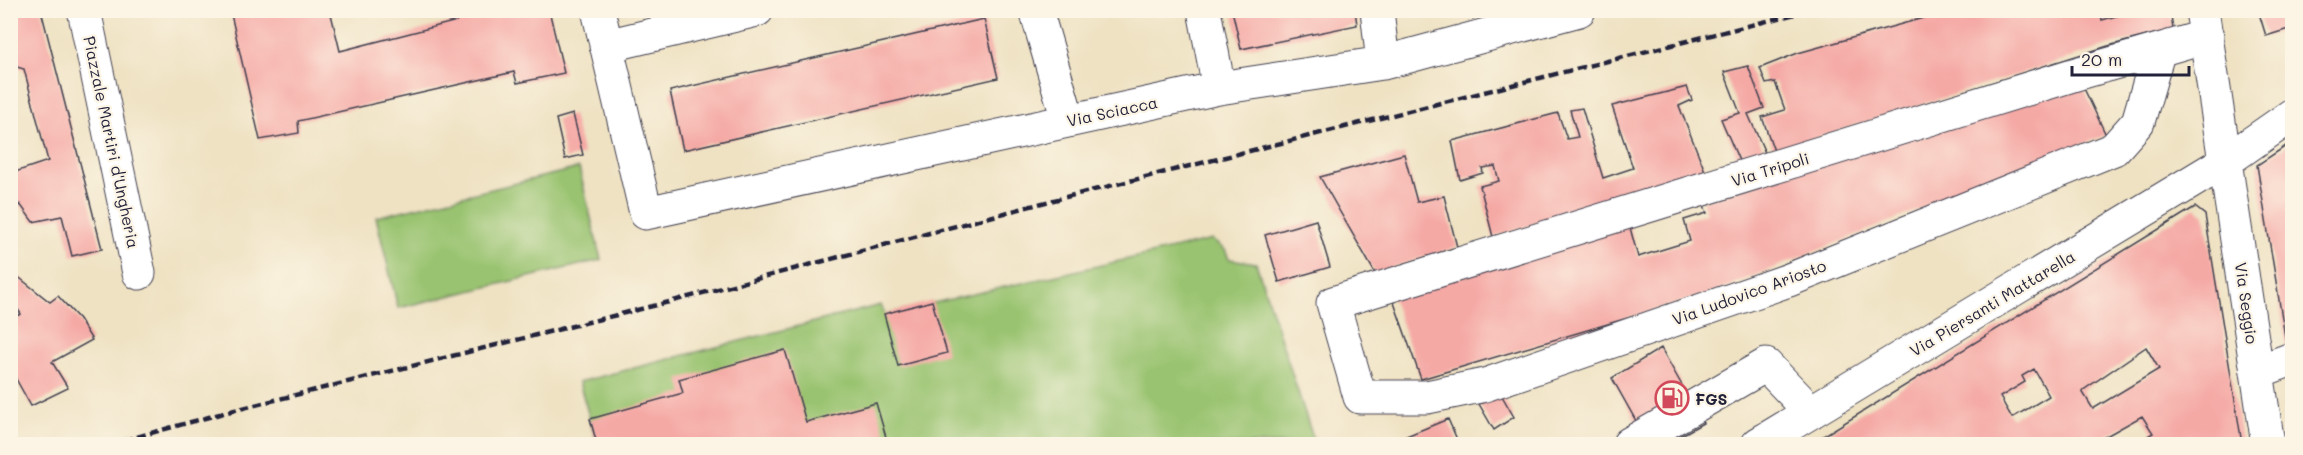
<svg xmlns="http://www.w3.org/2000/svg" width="2303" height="455" font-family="Mali,sans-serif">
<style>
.green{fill:#99c36f;stroke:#5e7255;stroke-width:1.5}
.building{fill:#f5a9a5;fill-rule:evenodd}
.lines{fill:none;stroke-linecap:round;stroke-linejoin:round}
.minor-casing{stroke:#413f4f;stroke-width:35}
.minor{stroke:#fff;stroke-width:33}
.rail{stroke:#22223b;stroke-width:4.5;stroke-dasharray:9 4.5;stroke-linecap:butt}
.labels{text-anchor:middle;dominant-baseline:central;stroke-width:4.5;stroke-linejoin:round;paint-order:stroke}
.street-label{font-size:16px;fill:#22223b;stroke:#fcf5e5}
.poi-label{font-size:16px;font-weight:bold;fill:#22223b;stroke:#fcf5e5;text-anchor:start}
</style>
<rect width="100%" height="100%" fill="#fcf5e5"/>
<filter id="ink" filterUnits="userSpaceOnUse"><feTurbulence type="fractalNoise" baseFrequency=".0167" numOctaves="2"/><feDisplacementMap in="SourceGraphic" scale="12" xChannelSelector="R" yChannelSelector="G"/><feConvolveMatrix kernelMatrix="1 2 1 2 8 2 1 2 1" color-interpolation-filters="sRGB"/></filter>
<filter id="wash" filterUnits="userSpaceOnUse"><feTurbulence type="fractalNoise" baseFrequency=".008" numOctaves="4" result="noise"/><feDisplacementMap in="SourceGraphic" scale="24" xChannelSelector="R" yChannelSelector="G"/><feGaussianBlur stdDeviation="1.35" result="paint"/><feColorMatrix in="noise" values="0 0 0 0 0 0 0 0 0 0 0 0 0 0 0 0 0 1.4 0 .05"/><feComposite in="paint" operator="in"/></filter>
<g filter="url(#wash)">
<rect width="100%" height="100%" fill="#efe2c3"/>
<!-- green -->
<path class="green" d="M579 168 601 260 398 308 376 217Z
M1212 240 1225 250 1229 259 1256 263 1315 444H597L579 382 881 305 885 314Z"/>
<g id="blocks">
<!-- building -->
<path class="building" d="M10 10H41L102 249 72 256 62 216 33 222 20 204 10 213 12 173 48 161 24 69 10 65Z
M230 10H330L340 51 457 21 454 10H549L564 73 517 83 514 72 298 121 299 133 260 140Z
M1232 10H1355L1357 25 1241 49Z
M1952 10H2055L2059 13 2100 10 2102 20 2137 10H2170L2173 29 2108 46 1774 151 1762 117 1785 110 1775 82 1766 84 1760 68 1798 53Z
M2258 10H2292V28L2266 36Z
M984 19 998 78 683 150 670 91Z
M1748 66 1764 108 1748 114 1766 155 1740 163 1721 119 1740 113 1724 72Z
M2080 80 2106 135 1709 294 1421 379 1392 297 1629 224 1638 257 1690 241 1684 220 1707 213 1702 201Z
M1687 87 1692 100 1679 106 1705 171 1493 237 1480 186 1499 181 1495 166 1482 168 1483 173 1460 180 1452 141 1558 113 1567 139 1578 137 1570 110 1582 108 1603 178 1633 168 1612 106Z
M573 114 583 155 565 159 556 119Z
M2292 142V347L2287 349 2257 165Z
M1404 154 1417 202 1444 196 1457 247 1375 273 1320 177Z
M2195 207 2205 215 2242 444H2134L2153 433 2142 416 2092 444H1810ZM2146 347 2159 369 2093 409 2082 391ZM2034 369 2049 396 2012 418 2000 397 2025 382 2022 376Z
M1316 220 1330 267 1279 282 1265 235Z
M16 275 50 302 58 296 79 319 92 340 52 362 68 388 31 406 16 379 10 383V319L21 314 10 298V282Z
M932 301 947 353 898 366 884 314Z
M1661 348 1703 423 1666 444H1649L1612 378Z
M785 350 806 422 876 403 888 444H597L590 419 683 393 679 379Z
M1502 396 1514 417 1494 430 1479 404Z
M1448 419 1459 444H1387Z"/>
</g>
</g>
<g filter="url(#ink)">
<use href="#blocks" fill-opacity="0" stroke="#413f4f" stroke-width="1.5"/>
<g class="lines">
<!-- minor casing -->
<g class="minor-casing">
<path id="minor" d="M84 10 139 273
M598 10 646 213 1219 88 1383 63 1579 10
M1036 10 1068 120
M1204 10 1219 88
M1377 10 1383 63
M2202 10 2268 444
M606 46 757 10
M2159 50 2138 122 2114 149 1789 280 1485 385 1427 397H1360L1333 303 2076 74 2207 36
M2257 372 2292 359
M1629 444 1766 365 1811 412
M1758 444 2226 161 2292 115"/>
</g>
<!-- minor -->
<use href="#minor" class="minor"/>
<!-- rail -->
<path class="rail" d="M111 444 227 412 673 301 1050 201 1811 10"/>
</g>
</g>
<!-- icons -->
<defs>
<g id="fuel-ring" transform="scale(1.725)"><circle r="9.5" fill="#fcf5e5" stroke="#d1495b" stroke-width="1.5"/><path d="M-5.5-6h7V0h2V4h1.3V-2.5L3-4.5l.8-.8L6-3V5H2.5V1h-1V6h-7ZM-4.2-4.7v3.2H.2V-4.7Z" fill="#d1495b"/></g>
</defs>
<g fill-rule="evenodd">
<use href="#fuel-ring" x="1672" y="398"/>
</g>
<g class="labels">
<!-- street labels -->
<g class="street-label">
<text transform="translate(1112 111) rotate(-12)">Via Sciacca</text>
<text transform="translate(112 142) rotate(78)">Piazzale Martiri d'Ungheria</text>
<text transform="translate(1770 169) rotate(-17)">Via Tripoli</text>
<text transform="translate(1749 292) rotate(-20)">Via Ludovico Ariosto</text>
<text transform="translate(1992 303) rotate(-31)">Via Piersanti Mattarella</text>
<text transform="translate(2247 303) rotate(82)">Via Seggio</text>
</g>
<!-- poi labels -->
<g class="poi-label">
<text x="1695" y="398">FGS</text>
</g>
</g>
<!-- margin -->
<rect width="2303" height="455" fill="none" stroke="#fcf5e5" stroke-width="36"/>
<!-- scale -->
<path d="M2072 66v9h117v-9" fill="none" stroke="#22223b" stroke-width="3"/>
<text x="2081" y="66" font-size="18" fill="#22223b" stroke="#fcf5e5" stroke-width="4.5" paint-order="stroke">20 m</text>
</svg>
